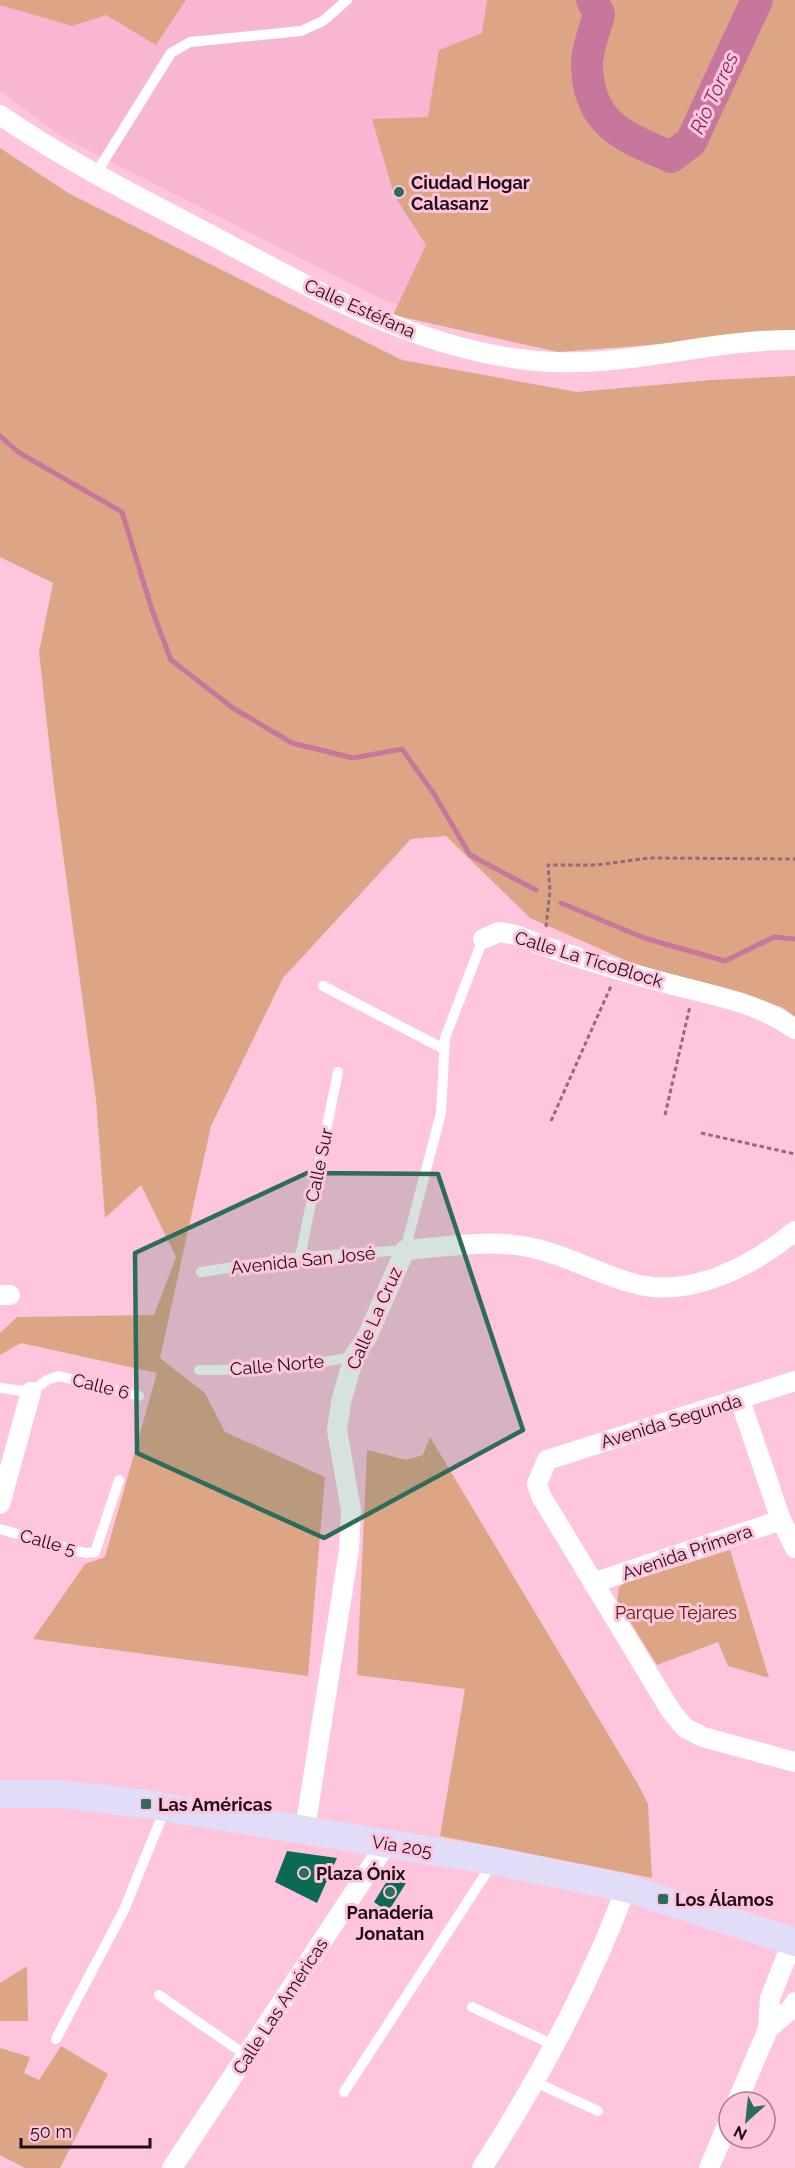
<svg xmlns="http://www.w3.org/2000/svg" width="795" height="2168" font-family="Raleway,sans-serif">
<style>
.built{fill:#f7b6d2}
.green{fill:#dca686}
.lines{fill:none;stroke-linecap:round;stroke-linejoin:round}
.stream{stroke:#c8779c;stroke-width:5}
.river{stroke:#c8779c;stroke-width:32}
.building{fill:#0b6a54}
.path{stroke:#926a7b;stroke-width:3;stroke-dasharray:4.5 3;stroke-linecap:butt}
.lane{stroke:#fff;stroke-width:10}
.street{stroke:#fff;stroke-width:20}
.secondary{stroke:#e1dcf7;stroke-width:28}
.marked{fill:#2c6c5a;fill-opacity:0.2;stroke:#2c6c5a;stroke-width:4.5;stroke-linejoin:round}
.poi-dot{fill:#2c6c5a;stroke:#ffc5dd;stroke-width:2}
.labels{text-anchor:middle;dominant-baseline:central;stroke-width:6;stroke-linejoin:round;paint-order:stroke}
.poi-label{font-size:18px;font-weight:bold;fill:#210d17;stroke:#ffc5dd;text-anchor:start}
.street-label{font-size:18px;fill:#210d17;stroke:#ffc5dd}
.park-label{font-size:18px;fill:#522300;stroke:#ffc5dd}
.water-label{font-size:20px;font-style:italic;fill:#88285b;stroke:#ffc5dd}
</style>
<rect width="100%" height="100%" fill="#ffc5dd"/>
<!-- built -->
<path class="built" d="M0 0H719L495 329 387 302 62 137 0 91Z"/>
<!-- green -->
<path class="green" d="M0 0H186L156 45 106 15 72 26 0 5Z
M487 0H795V334L558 352 393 315 426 245 394 195 372 119 428 117 439 50 482 33Z
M0 148 70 194 402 360 577 392 711 380 795 376V1017L782 1007 632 963 530 918 446 836 411 839 283 978 211 1126 160 1358 205 1393 225 1432 325 1477 308 1676 33 1639 85 1564 105 1557 157 1373 21 1343 0 1355V1333L17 1317 154 1315 176 1257 141 1185 105 1218 96 1100 53 779 39 652 53 583 0 557Z
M430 1437 639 1786 648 1804 652 1878 440 1836 465 1689 357 1675 367 1450 406 1460 423 1455Z
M730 1550 769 1678 728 1666 718 1642 657 1665 617 1600 619 1587 625 1583Z
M27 1966 28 2021H0V1983Z
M61 2046 108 2074 60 2168H25L0 2155V2048L30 2057 24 2073 39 2080Z"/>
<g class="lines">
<!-- stream -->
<path class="stream" d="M0 436 18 452 122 512 152 610 171 660 233 708 292 743 353 758 402 749 434 794 470 855 536 890
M561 903 644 938 725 961 774 937 795 939"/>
<!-- river -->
<path class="river" d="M592 0 599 14C595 30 586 51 587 67 589 125 625 137 671 157L691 142 757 0"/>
</g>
<!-- building -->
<path class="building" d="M287 1851 337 1858 317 1903 275 1882Z
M392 1873 406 1883 388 1912 374 1902Z"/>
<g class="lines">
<!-- path -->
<path class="path" d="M546 927 550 891 548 865H596L649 858 795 859
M665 1115 690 1006
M551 1121 611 986
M701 1133 795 1154"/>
<!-- lane -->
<path class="lane" d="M95 175 171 53 190 42 301 31 323 21 347 0
M323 986 444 1049
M300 1257 338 1072
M201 1272 300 1257 405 1250 441 1113 445 1038 483 939
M199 1370C252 1370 302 1368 354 1356
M0 1388 31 1392 47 1380 59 1376 139 1396
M0 1529 85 1553 95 1552 119 1480
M159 1995 247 2056
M472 2007 556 2046
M56 2039 124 1910 165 1809
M535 2082 598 2111
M344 2092 492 1864"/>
<!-- street -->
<path class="street" d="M0 115C68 162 140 198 213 236 315 290 420 351 537 361 624 369 709 339 795 340
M483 939 499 932 516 935C565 955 620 971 670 984 714 996 757 1002 795 1029
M0 1295H10
M795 1381 547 1460 537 1484 541 1496 671 1711 685 1728 703 1737 795 1762
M740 1400 781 1520 795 1548
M0 1504 31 1392
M593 1583 781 1520
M305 1829 349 1550 351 1510 337 1430 341 1402 354 1356 367 1337 405 1250C445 1247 488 1239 528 1247 564 1254 597 1273 632 1283 689 1300 752 1266 795 1231
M768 2029 792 2008 795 2002
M737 2102 768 2029 770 1998 793 1941
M172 2168 387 1843
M482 2168C539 2079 589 1987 626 1888
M709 2168 729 2121"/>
<!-- secondary -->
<path class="secondary" d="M0 1794H60L146 1804 494 1861 626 1888 795 1942"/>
</g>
<!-- marked area -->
<path class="marked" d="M307 1173 438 1174 523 1430 324 1538 137 1453 135 1253Z"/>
<!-- markers -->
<g class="poi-dot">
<circle cx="399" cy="192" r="6"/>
<rect x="140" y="1798" width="12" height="12" rx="3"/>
<circle cx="304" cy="1873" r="6"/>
<circle cx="390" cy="1892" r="6"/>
<rect x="657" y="1893" width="12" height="12" rx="3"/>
</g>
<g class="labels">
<!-- poi labels -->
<g class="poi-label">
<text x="411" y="182">Ciudad Hogar<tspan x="411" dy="21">Calasanz</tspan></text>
<text x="158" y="1804">Las Américas</text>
<text x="316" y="1873">Plaza Ónix</text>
<text x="675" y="1899">Los Álamos</text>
<text x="390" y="1912" text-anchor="middle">Panadería<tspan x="390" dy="21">Jonatan</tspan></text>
</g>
<!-- street labels -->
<g class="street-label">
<text transform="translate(360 308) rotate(24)">Calle Estéfana</text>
<text transform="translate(589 959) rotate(17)">Calle La TicoBlock</text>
<text transform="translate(319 1165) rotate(-78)">Calle Sur</text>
<text transform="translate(303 1260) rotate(-6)">Avenida San José</text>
<text transform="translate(374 1318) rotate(-66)">Calle La Cruz</text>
<text transform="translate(277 1365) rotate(-5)">Calle Norte</text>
<text transform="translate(101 1386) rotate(14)">Calle 6</text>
<text transform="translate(671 1421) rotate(-17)">Avenida Segunda</text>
<text transform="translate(48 1542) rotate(15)">Calle 5</text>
<text transform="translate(687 1552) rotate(-19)">Avenida Primera</text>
<text transform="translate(402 1846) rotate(9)">Vía 205</text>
<text transform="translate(280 2006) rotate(-57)">Calle Las Américas</text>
</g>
<!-- park labels -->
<g class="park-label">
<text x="676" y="1612">Parque Tejares</text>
</g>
<!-- water labels -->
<g class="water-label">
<text transform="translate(714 93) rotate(-65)">Río Torres</text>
</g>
</g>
<!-- north arrow -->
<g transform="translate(747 2120) rotate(207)"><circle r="28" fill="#ffc5dd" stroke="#a67b8e" stroke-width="1.5"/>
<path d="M0-4.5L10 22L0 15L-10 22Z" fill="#2c6c5a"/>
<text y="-9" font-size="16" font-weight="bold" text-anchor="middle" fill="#210d17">N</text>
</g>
<!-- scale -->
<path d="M21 2138v9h129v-9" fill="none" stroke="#210d17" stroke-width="3"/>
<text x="30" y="2138" font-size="18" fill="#210d17" stroke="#ffc5dd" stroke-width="4.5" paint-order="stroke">50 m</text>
</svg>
